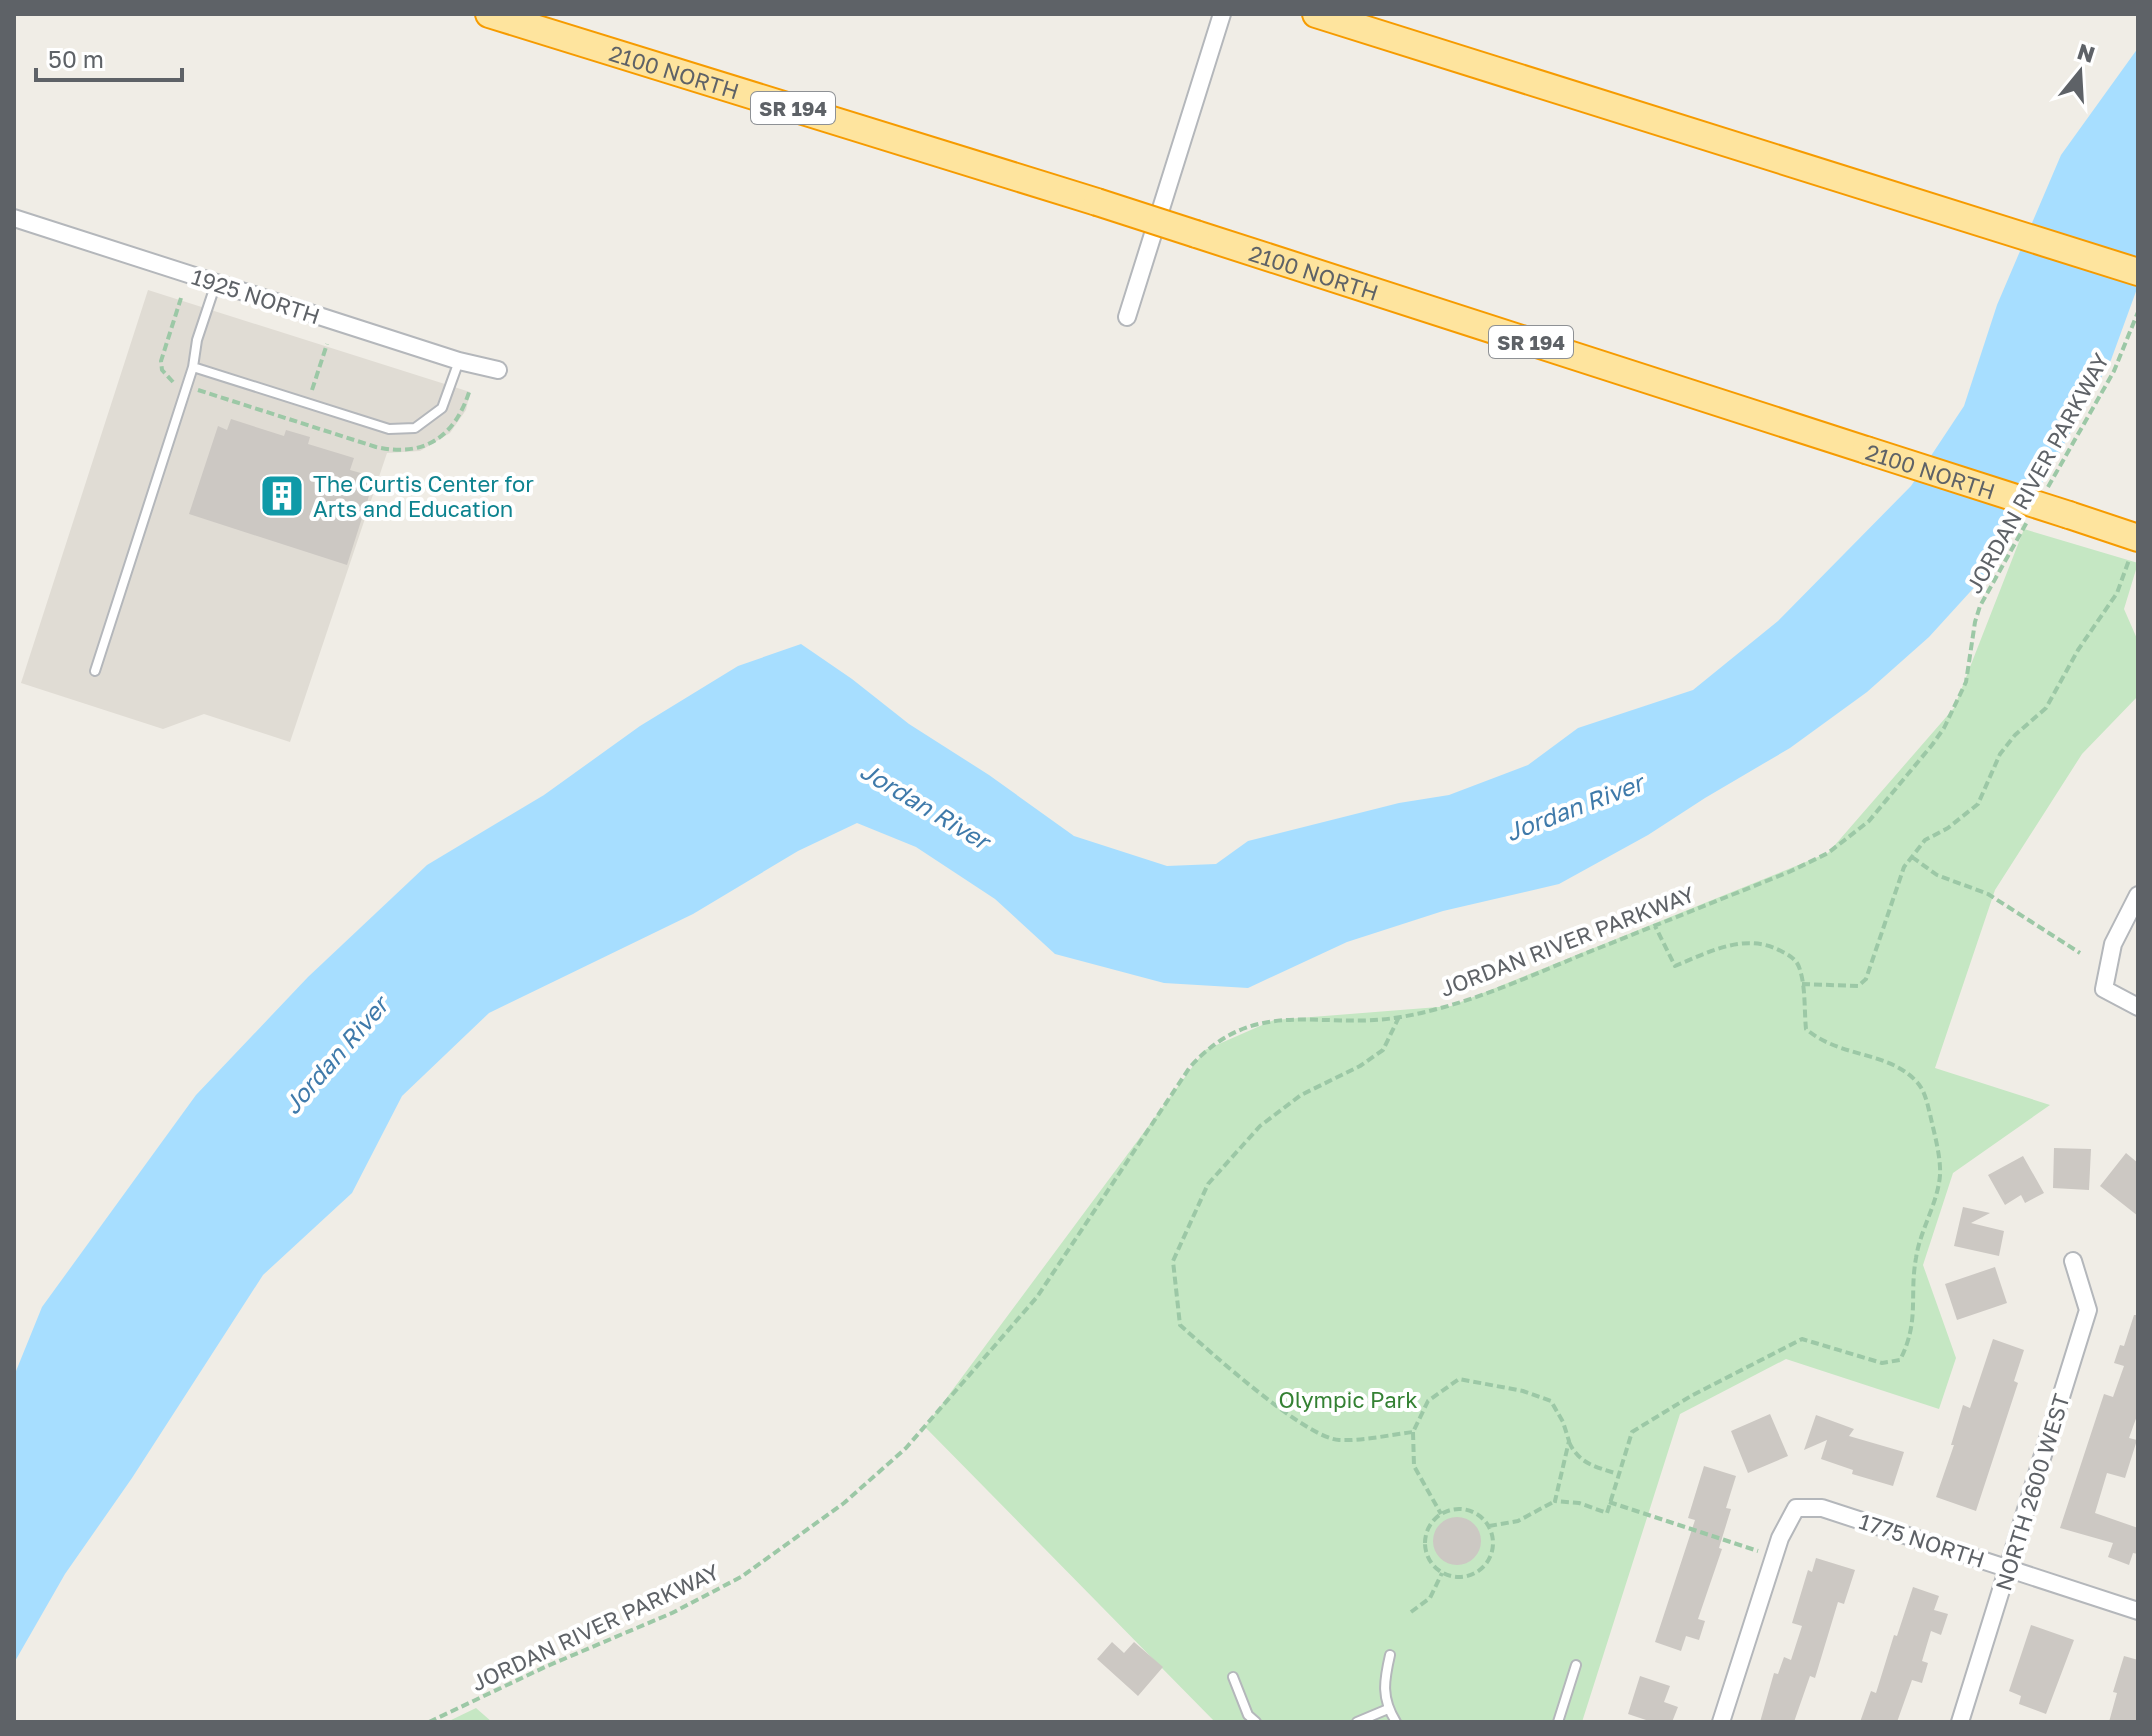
<svg xmlns="http://www.w3.org/2000/svg" width="2152" height="1736" font-family="'Golos Text',sans-serif">
<style>
.education{fill:#e0dcd4}
.green{fill:#c5e7c3}
.water{fill:#a7deff}
.building{fill:#ccc8c3}
.lines{fill:none;stroke-linecap:round;stroke-linejoin:round}
.service-casing{stroke:#b4b7bb;stroke-width:12}
.minor-casing{stroke:#b4b7bb;stroke-width:20}
.trunk-casing{stroke:#f69b00;stroke-width:30}
.path{stroke:#9cc8a6;stroke-width:4;stroke-dasharray:8 4;stroke-linecap:butt}
.service{stroke:#fff;stroke-width:8}
.minor{stroke:#fff;stroke-width:16}
.trunk{stroke:#fee49e;stroke-width:26}
.trunk-bridge-casing{stroke:#f69b00;stroke-width:30;stroke-linecap:butt}
.trunk-bridge{stroke:#fee49e;stroke-width:26}
.labels{text-anchor:middle;dominant-baseline:central;stroke-width:8;stroke-linejoin:round;paint-order:stroke}
.shield{fill:#fff;stroke:#8e9195;stroke-width:2}
.shield-label{font-size:20px;font-weight:bold;fill:#5e6267}
.street-label{font-size:22px;fill:#5e6267;stroke:#fff}
.culture-label{font-size:22px;fill:#0d838f;stroke:#fff;text-anchor:start}
.park-label{font-size:22px;fill:#348133;stroke:#fff}
.water-label{font-size:24px;font-style:italic;fill:#3f7aaa;stroke:#fff}
</style>
<rect width="100%" height="100%" fill="#f0ede6"/>
<!-- education -->
<path class="education" d="M148 290 470 392 466 410 450 433 420 451 387 453 290 742 204 714 163 729 21 683Z"/>
<!-- green -->
<path class="green" d="M2024 529 2138 563 2124 609 2138 641V696L2082 754 1995 890 1935 1068 2050 1105 1953 1173 1923 1265 1956 1358 1939 1409 1786 1359 1680 1414 1582 1722H1215L925 1427 1205 1050 1274 1020 1451 1006 1828 853 1954 708Z
M476 1708 492 1722H447Z"/>
<!-- water -->
<path class="water" d="M2138 48V286L2111 360 2023 518 1980 581 1929 637 1867 692 1790 748 1705 798 1648 835 1559 884 1443 911 1347 942 1248 988 1164 983 1055 954 995 899 916 847 857 823 798 851 693 914 489 1013 402 1096 352 1193 263 1275 132 1478 65 1574 14 1663V1376L42 1307 196 1095 308 977 427 865 544 795 640 726 738 666 801 644 852 679 909 724 989 775 1074 836 1167 866 1216 864 1248 841 1399 803 1449 795 1528 765 1578 728 1693 690 1778 621 1911 486 1964 406 1997 305 2061 155Z"/>
<!-- building -->
<path class="building" d="M231 419 284 436 286 430 310 437 308 444 354 458 350 470 375 477 347 565 189 514 218 426 227 430Z
M2054 1148 2091 1149 2089 1190 2053 1188Z
M2126 1153 2138 1163V1216L2100 1186Z
M2023 1156 2044 1193 2025 1203 2021 1195 2005 1205 1988 1175Z
M1963 1207 1990 1213 1971 1223 2004 1231 1999 1256 1954 1246Z
M1995 1267 2007 1303 1957 1320 1945 1284Z
M2134 1315H2138V1413L2129 1438 2137 1440 2125 1478 2107 1473 2095 1513 2138 1528V1554L2133 1553 2129 1565 2108 1557 2113 1543 2060 1528 2104 1394 2113 1397 2124 1366 2114 1363 2120 1345 2124 1346Z
M1993 1339 2024 1350 2014 1381 2018 1383 1976 1511 1936 1497 1954 1445H1951L1963 1405 1970 1408Z
M1770 1414 1788 1456 1748 1473 1731 1431Z
M1816 1415 1854 1429 1849 1436 1904 1452 1893 1486 1852 1474 1853 1470 1821 1459 1827 1440 1804 1450Z
M1704 1466 1736 1476 1726 1508 1731 1509 1719 1548 1722 1549 1698 1619 1705 1621 1699 1640 1686 1636 1681 1651 1655 1642 1695 1520 1688 1518Z
M1433 1541a24 24 0 1 1 48 0a24 24 0 1 1-48 0Z
M1816 1558 1855 1570 1844 1604 1838 1602 1815 1678 1810 1676 1794 1722H1760L1774 1673 1778 1674 1784 1657 1791 1660 1802 1626 1792 1623 1808 1570 1812 1572Z
M1913 1587 1939 1596 1934 1610 1948 1614 1941 1635 1931 1631 1922 1661 1928 1663 1922 1683 1912 1680 1897 1722H1860L1871 1691 1876 1693 1894 1635 1897 1636Z
M2031 1625 2074 1640 2046 1714 2019 1704 2021 1696 2009 1691Z
M1112 1642 1124 1653 1134 1642 1163 1667 1138 1696 1097 1659Z
M2124 1656 2138 1660V1722H2109L2117 1693 2113 1692Z
M1640 1676 1670 1686 1664 1702 1678 1707 1672 1722H1652L1628 1714Z"/>
<g class="lines">
<!-- service casing -->
<g class="service-casing">
<path id="service" d="M193 367 389 429 415 428 442 408 459 361
M95 671 193 367 197 340 216 283
M1390 1655C1384 1681 1381 1698 1396 1722
M1233 1677 1248 1715 1256 1722
M1357 1722 1388 1709
M1558 1722 1576 1665"/>
</g>
<!-- minor casing -->
<g class="minor-casing">
<path id="minor" d="M14 218 459 361 498 370
M1127 317 1222 14
M2138 895 2113 944 2104 989 2138 1007
M1721 1722 1780 1538 1796 1508H1822L2138 1611
M1960 1722 2088 1310 2073 1261"/>
</g>
<!-- trunk casing -->
<g class="trunk-casing">
<g id="trunk">
<path id="s1" d="M489 14 1097 202"/>
<path d="M1316 14 2138 272"/>
<path id="s2" d="M1196 234 1866 450"/>
<path d="M2069 515 2138 538"/>
</g>
</g>
<!-- path -->
<path class="path" d="M173 382 162 370 161 361 181 298
M198 390 376 447C425 458 456 436 470 389
M312 390 327 344
M2048 487 2114 371 2138 312
M1912 857 1937 875 1988 894 2080 953
M1802 984 1858 986 1866 979 1904 867 1925 840 1948 828 1978 804 2000 754 2015 735 2046 708 2078 650 2117 593 2129 560
M1399 1017 1383 1050 1360 1066 1301 1095 1260 1126 1208 1184 1173 1261 1180 1325C1208 1350 1305 1438 1339 1440 1363 1441 1389 1435 1413 1432L1428 1401 1459 1379 1523 1391 1551 1401 1563 1422 1569 1441 1555 1501 1579 1503 1607 1513 1632 1432 1691 1396 1802 1339 1882 1363 1900 1360C1920 1321 1909 1297 1916 1258 1920 1230 1938 1203 1940 1175 1941 1156 1934 1133 1930 1114 1927 1103 1925 1090 1916 1081 1888 1051 1840 1058 1806 1029 1804 1010 1806 986 1799 967 1796 959 1789 955 1781 951 1745 932 1709 952 1675 966L1655 926
M1413 1432 1414 1466 1441 1514
M1569 1442C1579 1464 1596 1467 1618 1474
M1609 1502 1758 1551
M1425 1543a34 34 0 1 1 68 0a34 34 0 1 1-68 0Z
M1489 1526 1518 1521 1555 1501
M1411 1612 1430 1598 1442 1573
M429 1722 545 1667 672 1613 741 1577 844 1503 906 1448 1037 1297 1190 1067C1256 994 1319 1031 1401 1017 1464 1006 1521 980 1579 956 1649 928 1719 900 1789 872L1828 853 1869 821 1932 745 1944 728 1966 682 1975 622 1980 606 2027 522"/>
<!-- service -->
<use href="#service" class="service"/>
<!-- minor -->
<use href="#minor" class="minor"/>
<!-- trunk -->
<use href="#trunk" class="trunk"/>
<!-- trunk-bridge casing -->
<g class="trunk-bridge-casing">
<g id="trunk-bridge">
<path d="M1097 202 1196 234"/>
<path id="s3" d="M1866 450 2069 515"/>
</g>
</g>
<!-- trunk-bridge -->
<use href="#trunk-bridge" class="trunk-bridge"/>
</g>
<!-- icons -->
<defs>
<g id="building-square" transform="scale(2.3)"><rect x="-9" y="-9" width="18" height="18" rx="4" fill="#0f9aa8" stroke="#fff"/><path d="M-4-6H4V6H1V3H-1V6H-4ZM-2.5-4.3h1.7v1.8h-1.7ZM.8-4.3h1.7v1.8H.8ZM-2.5-1h1.7V.8h-1.7ZM.8-1h1.7V.8H.8Z" fill="#fff"/></g>
</defs>
<g fill-rule="evenodd">
<use href="#building-square" x="282" y="496"/>
</g>
<g class="labels">
<!-- shield labels -->
<g class="shield">
<rect x="751" y="92" width="84" height="32" rx="6"/>
<rect x="1489" y="326" width="84" height="32" rx="6"/>
</g>
<g class="shield-label">
<text x="793" y="108">SR 194</text>
<text x="1531" y="342">SR 194</text>
</g>
<!-- street labels -->
<g class="street-label">
<text stroke="none"><textPath href="#s1" startOffset="194">2100 NORTH</textPath></text>
<text stroke="none"><textPath href="#s2" startOffset="124">2100 NORTH</textPath></text>
<text transform="translate(256 296) rotate(18)">1925 NORTH</text>
<text stroke="none"><textPath href="#s3" startOffset="68">2100 NORTH</textPath></text>
<text transform="translate(2037 473) rotate(-61)">JORDAN RIVER PARKWAY</text>
<text transform="translate(1567 941) rotate(-21)">JORDAN RIVER PARKWAY</text>
<text transform="translate(2032 1492) rotate(-73)">NORTH 2600 WEST</text>
<text transform="translate(1922 1540) rotate(18)">1775 NORTH</text>
<text transform="translate(595 1627) rotate(-25)">JORDAN RIVER PARKWAY</text>
</g>
<!-- culture labels -->
<g class="culture-label">
<text x="313" y="483">The Curtis Center for<tspan x="313" dy="25">Arts and Education</tspan></text>
</g>
<!-- park labels -->
<g class="park-label">
<text x="1348" y="1399">Olympic Park</text>
</g>
<!-- water labels -->
<g class="water-label">
<text transform="translate(925 805) rotate(31)">Jordan River</text>
<text transform="translate(1574 807) rotate(-21)">Jordan River</text>
<text transform="translate(335 1055) rotate(-49)">Jordan River</text>
</g>
</g>
<!-- border -->
<rect width="2152" height="1736" fill="none" stroke="#5e6267" stroke-width="32"/>
<!-- north arrow -->
<g transform="translate(2080 72) rotate(18)" stroke="#ffffff" stroke-width="6" paint-order="stroke">
<path d="M0-6L14 30L0 20L-14 30Z" fill="#5e6267"/>
<text y="-12" font-size="22" font-weight="bold" text-anchor="middle" fill="#5e6267">N</text>
</g>
<!-- scale -->
<path d="M36 68v12h146v-12" fill="none" stroke="#5e6267" stroke-width="4"/>
<text x="48" y="68" font-size="24" fill="#5e6267" stroke="#ffffff" stroke-width="6" paint-order="stroke">50 m</text>
</svg>
